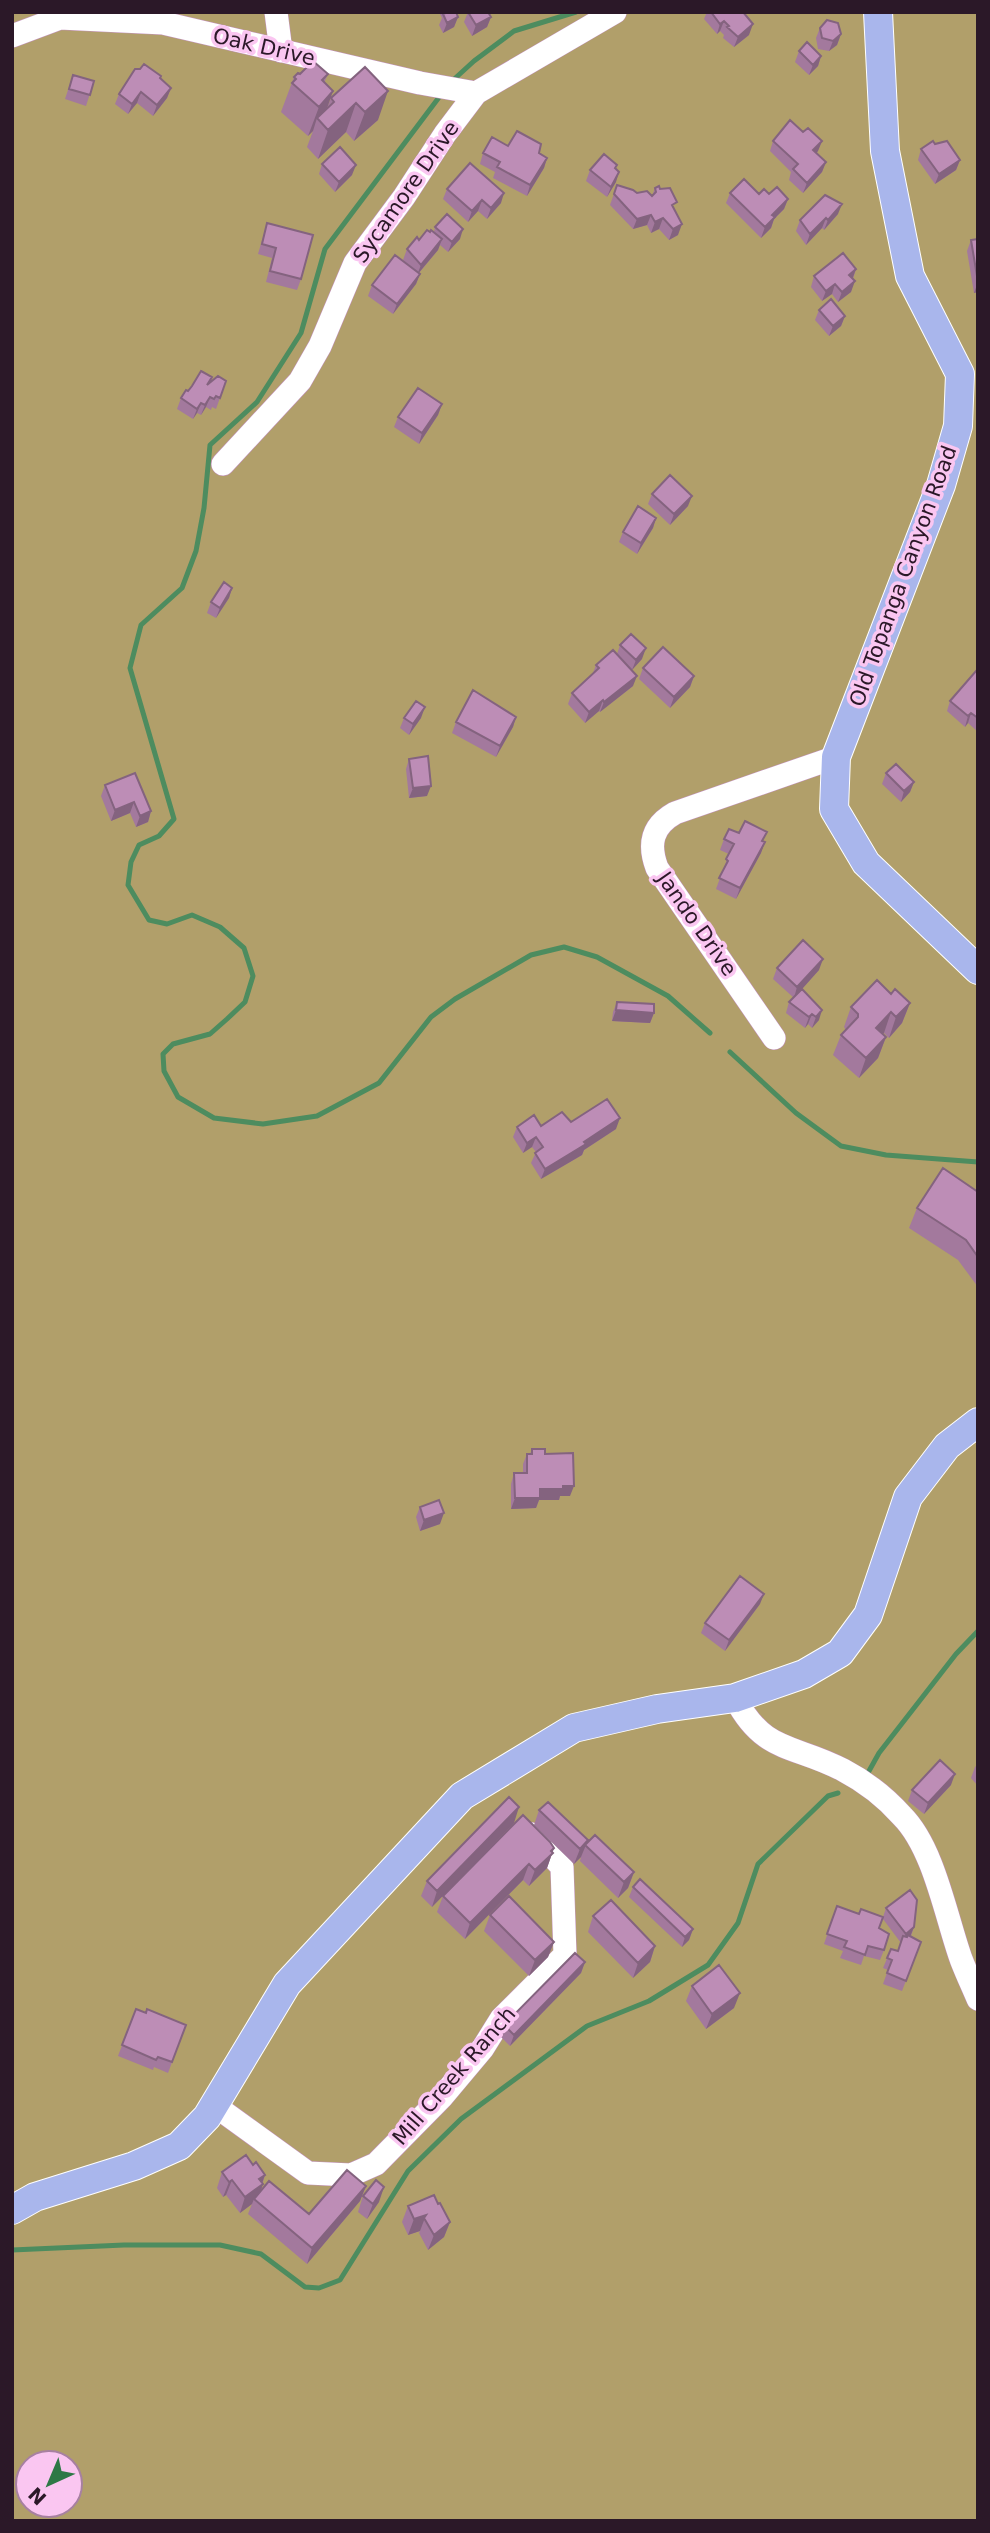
<svg xmlns="http://www.w3.org/2000/svg" width="990" height="2533" font-family="'DejaVu Sans',sans-serif">
<style>
.green{fill:#b19f6a;fill-rule:evenodd}
.lines{fill:none;stroke-linecap:round;stroke-linejoin:round}
.stream{stroke:#4d8c5f;stroke-width:5}
.minor-casing{stroke:#c291bb;stroke-width:24}
.major-casing{stroke:#fff;stroke-width:30}
.minor{stroke:#fff;stroke-width:23}
.major{stroke:#a9b6ec;stroke-width:28}
.wall{fill:#a3799d}
.shaded-wall{fill:#84637f}
.building{fill:#bd8db6;stroke:#84637f;stroke-width:2}
.labels{text-anchor:middle;dominant-baseline:central;stroke-width:7;stroke-linejoin:round;paint-order:stroke}
.street-label{font-size:21px;fill:#2b1828;stroke:#fac6f1}
</style>
<rect width="100%" height="100%" fill="#ecbae4"/>
<!-- green -->
<path class="green" d="M12 12H978V2521H12ZM28 2463H70V2505H28Z"/>
<g class="lines">
<!-- stream -->
<path class="stream" d="M451 82 474 61 514 31 576 12
M443 92 325 249 301 333 257 402 210 445 204 508 196 551 182 588 141 625 130 668 174 819 159 836 139 845 131 862 128 885 149 920 167 924 192 915 220 927 244 948 253 976 245 1002 227 1019 210 1034 173 1044 163 1054 164 1071 178 1097 214 1118 263 1124 317 1116 379 1083 431 1017 455 999 531 955 564 947 597 957 668 996 710 1033
M730 1052 796 1113 841 1146 886 1155 978 1162
M869 1771 879 1753 956 1654 978 1631
M12 2250 124 2245H220L261 2254 305 2287 319 2288 340 2280 408 2171 461 2119 587 2026 649 2001 708 1965 738 1923 758 1864 828 1796 838 1793"/>
<!-- minor casing -->
<g class="minor-casing">
<path id="minor" d="M276 12 281 51
M12 36 60 18 163 23 420 83 476 93
M223 464 300 381 320 346 355 263 404 197 445 134 476 93 615 12
M774 1038 657 868C648 844 652 826 675 813L836 757
M735 1698C764 1754 794 1744 843 1770 864 1781 886 1798 902 1816 934 1848 946 1917 961 1959 966 1972 972 1985 978 1999
M214 2105 308 2173 351 2175 376 2164 441 2098 483 2048 501 2019 565 1955 562 1867 531 1834"/>
</g>
<!-- major casing -->
<g class="major-casing">
<path id="major" d="M878 12 885 151 910 276 960 374 958 426 941 485 836 757 834 809 866 863 978 970
M12 2210 35 2197 134 2166 179 2146 207 2117 287 1984 462 1796 574 1728 657 1709 735 1698 804 1674 840 1653 868 1615 908 1497 947 1446 978 1422"/>
</g>
<!-- minor -->
<use href="#minor" class="minor"/>
<!-- major -->
<use href="#major" class="major"/>
</g>
<!-- wall -->
<path class="wall" d="M439 12H456L458 17 454 27 443 33 439 25 442 18Z
M468 12 491 17 487 27 472 36 464 22Z
M707 12H743L749 35 734 47 723 38 724 35 720 31 717 34 704 19Z
M820 28 841 34 837 45 829 51 818 49 816 38Z
M799 51 821 56 818 66 809 75 795 62Z
M365 67 378 120 354 141 346 132 318 159 307 147 313 131 308 136 281 112 294 77 300 74H328L324 83 326 110 331 98Z
M73 75 94 81 86 106 65 99Z
M161 76 160 79 171 88 167 98 153 116 137 103 128 114 115 104 119 94Z
M803 132 822 141 817 153 826 162 822 172 803 193 789 180 791 172 770 151 773 141Z
M935 144 960 160 956 170 935 184 918 160 921 149Z
M508 146 539 153 547 158 544 168 527 196 493 178 495 172 480 164 483 153Z
M322 164 352 175 335 192 319 174Z
M616 168V182L607 197 586 181 590 170Z
M617 185 637 193 652 196 655 188 675 210 678 235 669 240 659 229 651 233 647 225 633 229 610 205Z
M447 189 501 203 487 219 478 211 468 222 443 199Z
M730 193 769 194 788 199 784 209 774 219 771 228 761 238 726 203Z
M838 214 824 230 822 228 806 245 796 231 800 220Z
M267 223 301 279 297 290 266 282 272 258 258 254Z
M435 227 460 239 448 252 440 245 438 250 419 273 420 274 416 284 393 314 368 296 372 285 407 264 403 260 407 249 430 232H434Z
M978 239V292L974 293 967 251 971 240Z
M856 269 853 279 851 292 838 302 832 294 822 301 811 287 814 276Z
M819 310 845 316 841 326 829 336 815 320Z
M212 377 210 382 226 381 216 409 212 407 211 410 206 407 201 415 197 413 193 419 177 409 181 398 188 391Z
M442 404 438 415 419 444 394 427 398 417Z
M652 494 688 506 670 525 648 504Z
M656 518 653 528 637 554 619 542 623 532Z
M232 588 229 598 216 618 207 613 211 602Z
M620 645 642 659 632 670 633 686 600 712 599 711 585 723 568 704 572 693 593 673 596 665 617 654Z
M643 668 694 676 690 687 670 708 639 679Z
M978 672V732L968 723 965 727 947 711 950 701Z
M516 717 513 727 496 757 452 733 456 722Z
M404 718H421L409 735 400 728Z
M409 759 427 796 409 798 406 769Z
M886 773 914 782 910 792 901 802 882 784Z
M105 785 151 811 148 822 136 827 130 813 111 821 101 796Z
M739 833 763 841 761 853 736 899 716 889 729 854 720 850 724 839Z
M777 968 819 970 794 998 773 979Z
M802 989 819 1020 812 1028 808 1024 805 1028 786 1013 789 1002Z
M891 994 910 1003 902 1023 889 1038 884 1033 882 1034 886 1037 878 1058 859 1078 833 1055 841 1035 846 1030 844 1027 851 1007Z
M617 1002 654 1013 650 1023 612 1021 613 1012Z
M571 1122 616 1129 584 1150 582 1155 541 1179 531 1163 536 1152 532 1147 523 1153 513 1137 517 1127Z
M978 1192V1287L958 1260 909 1228 917 1208Z
M532 1449 545 1454 570 1496H560L559 1500H539L536 1508 511 1509V1484L514 1473H523V1464L527 1454H530Z
M420 1507 440 1524 420 1531 416 1517Z
M760 1604 725 1651 701 1633 705 1623Z
M978 1764V1786L971 1778 975 1767Z
M951 1785 924 1814 908 1801 912 1790Z
M539 1810 588 1840 586 1844 634 1872 628 1888 618 1898 580 1861 581 1857 574 1864 534 1825Z
M514 1823 432 1907 421 1896 427 1881Z
M554 1848 547 1868 529 1886 523 1880 465 1939 437 1912 443 1896Z
M633 1887 693 1929 689 1940 682 1947 629 1897Z
M837 1906 859 1914 883 1917 886 1908 914 1927 911 1936 921 1942 902 1991 883 1984 888 1970 883 1968 891 1949 898 1951 901 1943 883 1919 879 1928 884 1950 880 1960 864 1956 861 1965 840 1958 843 1951 824 1944Z
M490 1915 554 1942 548 1957 529 1976 484 1931Z
M593 1916 655 1946 650 1962 633 1978 588 1932Z
M585 1962 581 1973 510 2046 500 2036 504 2025Z
M692 1986 734 2008 706 2029 686 2001Z
M136 2009 146 2013 186 2025 168 2073 154 2067 153 2070 118 2056Z
M253 2165 265 2175 261 2189 309 2214 366 2186 360 2201 307 2264 248 2214 252 2204 240 2213 226 2195 223 2197 217 2188 222 2172Z
M363 2196 379 2202 367 2219 358 2212Z
M438 2204 450 2222 444 2237 428 2250 419 2233 420 2231 408 2235 402 2222 408 2206Z"/>
<!-- shaded-wall -->
<path class="shaded-wall" d="M458 17 454 27 443 33 447 23Z
M491 17 487 27 472 36 476 25Z
M724 21 720 31 717 34 720 24Z
M753 24 749 35 734 47 738 37Z
M841 34 837 45 829 51 833 41Z
M821 56 818 66 809 75 813 65Z
M171 88 167 98 153 116 157 105Z
M333 91 323 120 317 118 313 131 308 136 319 107Z
M388 91 378 120 354 141 365 112Z
M141 92 137 103 128 114 132 104Z
M356 103 346 132 318 159 328 130Z
M822 141 818 151 810 161 813 150Z
M547 158 544 168 527 196 530 185Z
M960 160 956 170 935 184 939 174Z
M826 162 822 172 803 193 807 183Z
M356 165 352 175 335 192 339 182Z
M619 172 616 182 607 197 611 187Z
M504 193 501 203 487 219 491 208Z
M788 199 784 209 774 219 771 228 761 238 765 227 772 215Z
M482 200 478 211 468 222 472 211Z
M842 204 838 214 824 230 828 220Z
M651 215 647 225 633 229 637 219Z
M663 218 659 229 651 233 655 222Z
M826 218 822 228 806 245 810 234Z
M682 224 678 235 669 240 673 229Z
M463 229 460 239 448 252 452 242Z
M442 239 438 250 417 275 421 265Z
M856 269 852 280 849 275Z
M420 274 416 284 393 314 397 304Z
M855 281 851 292 838 302 842 292Z
M978 282V292L974 293Z
M835 284 832 294 822 301 826 291Z
M845 316 841 326 829 336 833 326Z
M210 397 206 407 201 415 205 405Z
M201 403 197 413 193 419 197 409Z
M442 404 438 415 419 444 422 433Z
M692 496 688 506 670 525 674 514Z
M656 518 653 528 637 554 641 543Z
M232 588 229 598 216 618 220 608Z
M646 648 642 659 632 670 636 660Z
M637 676 633 686 600 712 604 702Z
M694 676 690 687 670 708 674 697Z
M603 700 599 711 585 723 589 712Z
M425 707 421 718 409 735 413 724Z
M971 713 968 723 965 727 968 716Z
M516 717 513 727 496 757 500 746Z
M914 782 910 792 901 802 904 791Z
M431 786 427 796 409 798 413 788Z
M134 802 130 813 111 821 115 810Z
M151 811 148 822 136 827 140 816Z
M765 842 761 853 736 899 740 888Z
M823 959 819 970 794 998 797 987Z
M910 1003 902 1023 889 1038 896 1017Z
M616 1010 654 1013 650 1023 612 1021Z
M822 1010 819 1020 812 1028 816 1017Z
M891 1012 884 1033 869 1049 876 1028Z
M812 1014 808 1024 805 1028 809 1017Z
M886 1037 878 1058 859 1078 866 1058Z
M620 1118 616 1129 584 1150 582 1155 541 1179 545 1169Z
M536 1137 532 1147 523 1153 527 1143Z
M563 1486H574L570 1496H560L559 1500H539L536 1508 511 1509 515 1498 540 1489Z
M444 1513 440 1524 420 1531 424 1520Z
M764 1594 760 1604 725 1651 729 1640Z
M955 1774 951 1785 924 1814 928 1803Z
M519 1807 514 1823 432 1907 437 1891Z
M588 1840 581 1857 574 1864 580 1849Z
M554 1848 547 1868 529 1886 535 1870Z
M529 1864 523 1880 465 1939 470 1923Z
M634 1872 628 1888 618 1898 624 1882Z
M914 1927 910 1937 902 1944 906 1934Z
M693 1929 689 1940 682 1947 685 1937Z
M554 1942 548 1957 529 1976 535 1960Z
M655 1946 650 1962 633 1978 638 1963Z
M585 1962 581 1973 510 2046 514 2035Z
M740 1993 734 2008 706 2029 712 2014Z
M265 2175 261 2186 263 2184 258 2200 254 2199 252 2204 240 2213 245 2197 259 2179Z
M232 2180 226 2195 223 2197 229 2182Z
M366 2186 360 2201 307 2264 312 2248Z
M384 2187 379 2202 367 2219 373 2204Z
M426 2215 420 2231 408 2235 414 2219Z
M450 2222 444 2237 428 2250 434 2235Z"/>
<!-- building -->
<path class="building" d="M448 12H456L458 17 447 23 443 14Z
M468 12H488L491 17 476 25Z
M711 12H743L753 24 738 37 727 27 729 26 724 21 720 24Z
M827 20 838 23 841 34 833 41 822 38 820 28Z
M807 42 821 56 813 65 799 51Z
M313 61 328 74 322 80 333 91 319 107 292 83 296 79 294 77 298 73 300 74Z
M144 64 161 76 160 78 171 88 157 105 141 92 132 104 119 94 135 69H140Z
M365 67 388 91 365 112 356 103 328 130 317 118 334 102 331 98Z
M73 75 94 81 90 95 69 89Z
M790 120 803 132 808 128 822 141 813 150 826 162 807 183 793 169 798 164 773 141Z
M517 131 541 144 539 153 547 158 530 185 497 167 500 162 483 153 492 137 508 146Z
M933 141 935 144 947 141 960 160 939 174 921 149Z
M340 147 356 165 339 182 322 164Z
M604 154 617 165 615 168 619 172 611 187 590 170Z
M470 163 504 193 491 208 482 200 472 211 447 189Z
M744 179 759 194 764 189 769 194 777 187 788 199 772 215 775 217 765 227 730 193Z
M617 185 633 190 637 193 647 191 652 196 656 192 655 188 659 186 660 189 670 188 677 202 672 205 682 224 673 229 663 218 655 222 651 215 637 219 614 194Z
M825 195 842 204 828 220 826 218 810 234 800 220Z
M447 214 463 229 452 242 435 227Z
M267 223 313 235 301 279 270 271 276 248 262 244Z
M427 230 430 232 431 230 442 239 421 265 407 249 417 237 419 240Z
M978 239V282L971 240Z
M843 253 856 269 849 275 855 281 842 292 835 284 826 291 814 276Z
M395 255 420 274 397 304 372 285Z
M831 299 845 316 833 326 819 310Z
M201 371 212 377 207 385 218 376 226 381 220 398 216 396 214 399 210 397 205 405 201 403 197 409 181 398 186 390 188 391 192 386Z
M418 388 442 404 422 433 398 417Z
M670 475 692 496 674 514 652 494Z
M638 506 656 518 641 543 623 532Z
M224 582 232 588 220 608 211 602Z
M631 634 646 648 636 660 620 645Z
M663 647 694 676 674 697 643 668Z
M613 650 637 676 604 702 603 700 589 712 572 693 599 668 596 665Z
M976 671 978 672V718L971 713 968 716 950 701Z
M473 690 516 717 500 746 456 722Z
M416 701 425 707 413 724 404 718Z
M428 756 431 786 413 788 409 759Z
M896 764 914 782 904 791 886 773Z
M135 773 151 811 140 816 134 802 115 810 105 785Z
M745 821 767 832 762 841 765 842 740 888 719 878 728 861 726 859 734 844 724 839 729 829 739 833Z
M803 940 823 959 797 987 777 968Z
M877 980 891 994 895 989 910 1003 896 1017 891 1012 876 1028 886 1037 866 1058 841 1035 858 1017V1014L851 1007Z
M802 989 822 1010 816 1017 812 1014 809 1017 789 1002Z
M617 1002 654 1004V1013L616 1010Z
M607 1099 620 1118 584 1142 586 1144 545 1169 535 1153 543 1147 536 1137 527 1143 517 1127 534 1115 541 1126 562 1112 571 1122Z
M943 1168 978 1192V1257L966 1240 917 1208Z
M532 1449H545V1454L573 1453 574 1486H563V1489H540V1498H515L514 1473H527V1454H532Z
M439 1500 444 1513 424 1520 420 1507Z
M740 1576 764 1594 729 1640 705 1623Z
M940 1760 955 1774 928 1803 912 1790Z
M509 1797 519 1807 437 1891 427 1881Z
M548 1802 588 1840 580 1849 539 1810Z
M523 1815 550 1842 554 1848 551 1851 553 1853 535 1870 529 1864 470 1923 443 1896Z
M595 1835 634 1872 624 1882 585 1845Z
M640 1879 693 1929 685 1937 633 1887Z
M910 1890 917 1900 914 1927 906 1934 886 1908Z
M509 1896 554 1942 535 1960 490 1915Z
M611 1900 655 1946 638 1963 593 1916Z
M837 1906 859 1914 861 1909 883 1917 879 1928 889 1934 884 1950 868 1946 865 1955 844 1947 847 1941 827 1934Z
M908 1935 921 1942 906 1981 887 1973 892 1960 887 1958 891 1949 898 1951 903 1936 907 1937Z
M575 1953 585 1962 514 2035 504 2025Z
M719 1965 740 1993 712 2014 692 1986Z
M136 2009 146 2013 147 2009 186 2025 172 2062 158 2057 156 2060 122 2045Z
M246 2155 253 2165 256 2162 265 2175 259 2179 263 2184 245 2197 232 2180 229 2182 222 2172Z
M347 2170 366 2186 312 2248 254 2199 269 2181 309 2214Z
M376 2180 384 2187 373 2204 363 2196Z
M434 2195 438 2204 440 2203 450 2222 434 2235 424 2218 426 2215 414 2219 408 2206Z"/>
<g class="labels">
<!-- street labels -->
<g class="street-label">
<text transform="translate(264 47) rotate(13)">Oak Drive</text>
<text transform="translate(406 192) rotate(-55)">Sycamore Drive</text>
<text transform="translate(903 576) rotate(-70)">Old Topanga Canyon Road</text>
<text transform="translate(697 924) rotate(55)">Jando Drive</text>
<text transform="translate(454 2076) rotate(-49)">Mill Creek Ranch</text>
</g>
</g>
<!-- border -->
<rect width="990" height="2533" fill="none" stroke="#2b1828" stroke-width="28"/>
<!-- north arrow -->
<g transform="translate(49 2484) rotate(224)"><circle r="33" fill="#fac6f1" stroke="#a780a1" stroke-width="2"/>
<path d="M0-5L12 26L0 18L-12 26Z" fill="#2d7846"/>
<text y="-10" font-size="19" font-weight="bold" text-anchor="middle" fill="#2b1828">N</text>
</g>
</svg>
